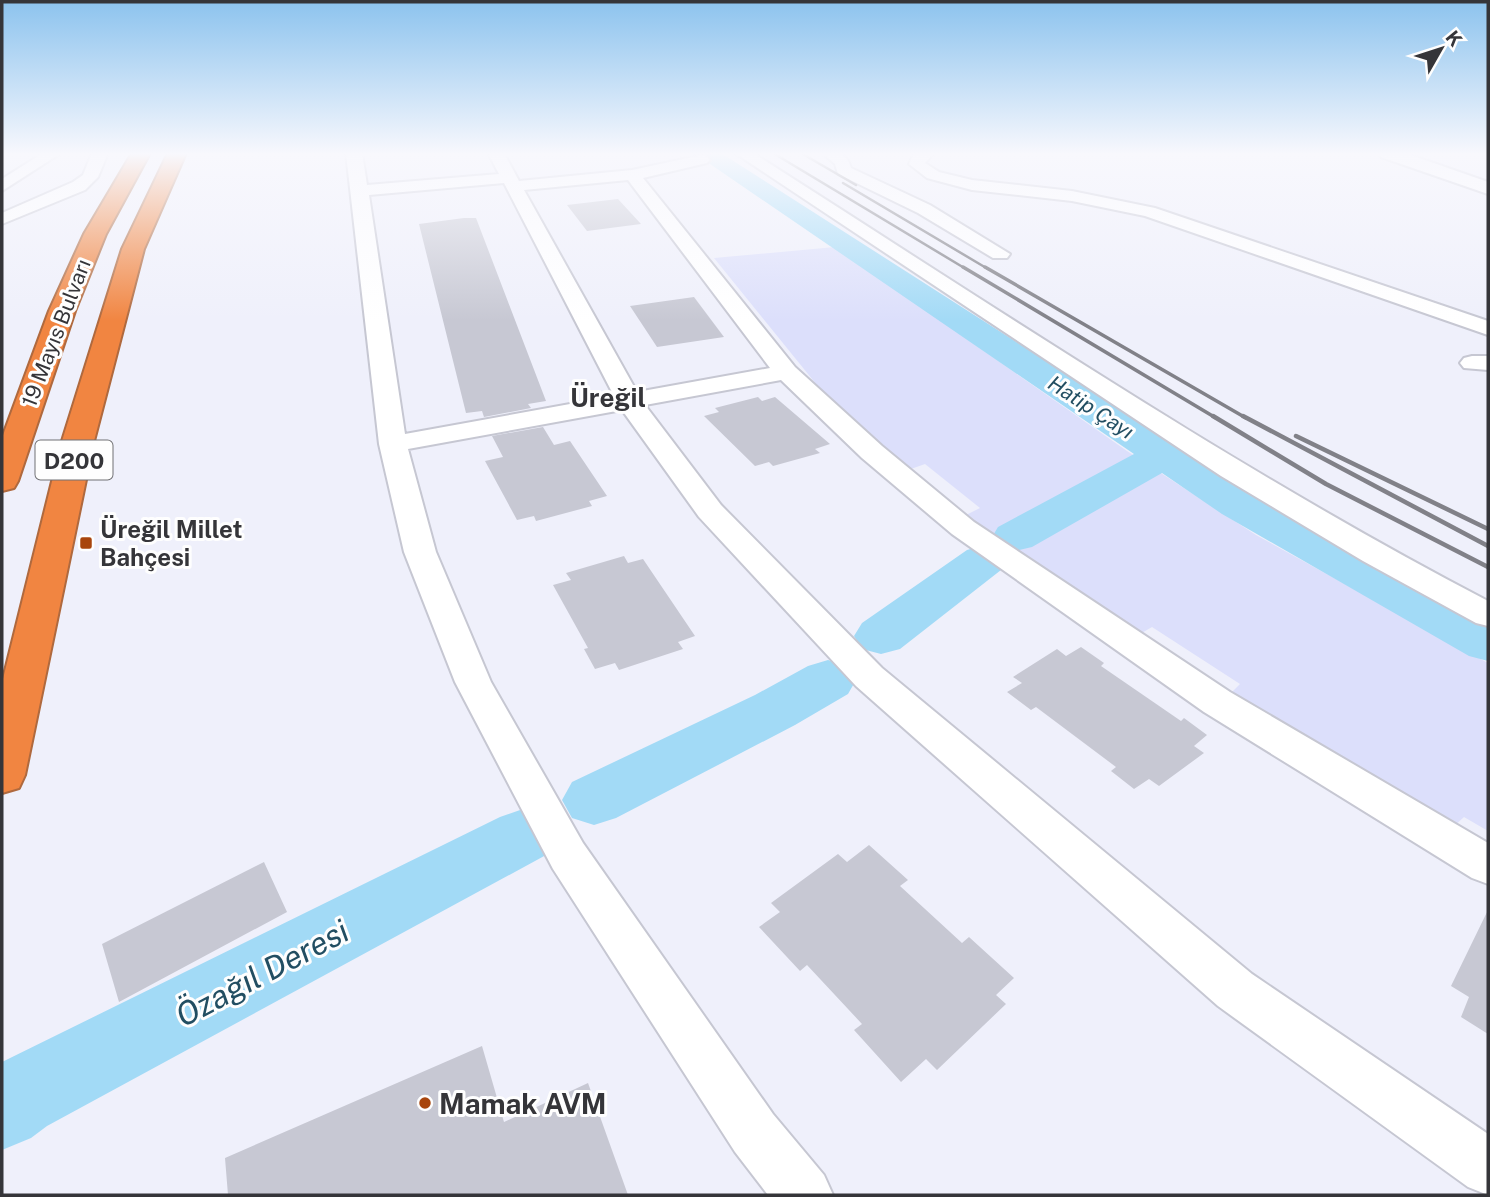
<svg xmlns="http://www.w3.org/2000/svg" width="1490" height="1197" font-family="'Public Sans',sans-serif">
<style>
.green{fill:#dcdffb}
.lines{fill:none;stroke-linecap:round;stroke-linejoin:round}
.river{fill:#a2daf6;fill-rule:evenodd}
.building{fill:#c7c8d3}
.street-casing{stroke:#c6c7d2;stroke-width:4}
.secondary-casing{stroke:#c6c7d2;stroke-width:4}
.highway-casing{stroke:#af693e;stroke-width:4}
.street{fill:#fff;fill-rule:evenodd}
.secondary{fill:#fff;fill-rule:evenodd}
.highway{fill:#f18541;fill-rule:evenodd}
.rail-far2{stroke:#818188;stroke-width:2.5}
.rail-far1{stroke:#818188;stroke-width:3.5}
.rail{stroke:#818188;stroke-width:4.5}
.poi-dot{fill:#a8450d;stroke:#fefefe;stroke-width:2.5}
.labels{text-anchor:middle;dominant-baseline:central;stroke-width:6;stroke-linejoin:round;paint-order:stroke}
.far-street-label{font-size:21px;fill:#353539;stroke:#fefefe}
.far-water-label{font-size:21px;font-style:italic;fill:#224e62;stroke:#fefefe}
.shield{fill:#fefefe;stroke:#717174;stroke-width:2}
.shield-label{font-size:23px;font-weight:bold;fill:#353539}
.poi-label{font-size:24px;font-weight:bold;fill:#353539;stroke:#fefefe;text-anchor:start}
.far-district-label{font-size:26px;font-weight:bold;fill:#353539;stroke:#fefefe}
.near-poi-label{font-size:28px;font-weight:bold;fill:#353539;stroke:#fefefe;text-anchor:start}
.near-water-label{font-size:32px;font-style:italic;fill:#224e62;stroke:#fefefe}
</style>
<rect width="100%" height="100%" fill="#eff0fb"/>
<!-- green -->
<path class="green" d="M835 247 1127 451 1256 535 1488 663V831L1464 817 1451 829 1229 695 1240 684 1152 627 1140 634 966 515 980 508 925 464 908 470 825 395 714 258Z"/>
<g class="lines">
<!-- river -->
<path class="river" d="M694 153H721L1254 494 1488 620V661L1469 656 1222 514 1162 473 1032 547 1015 551 998 547 992 537 998 527 1134 454Z
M984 545 1001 550 1008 560 1001 570 900 649 881 654 862 649 854 636 862 623 967 550Z
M828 660 848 666 856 680 848 694 795 725 616 818 594 825 572 818 562 800 572 782 755 695 808 666Z
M523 809 546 817 556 836 546 855 47 1126 31 1138 2 1150V1062L500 817Z"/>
</g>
<!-- building -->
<path class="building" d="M618 199 641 224 587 231 567 205Z
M464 218H476L546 401 528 404 531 408 484 417 482 411 466 413 419 224Z
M694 297 724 337 657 347 630 306Z
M758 397 762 401 775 397 830 444 815 449 820 453 773 466 769 462 755 466 704 416 719 412 715 408Z
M543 427 554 445 570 441 607 496 589 501 592 506 536 521 534 516 517 520 485 461 503 457 492 436Z
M624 556 628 563 643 559 695 636 678 642 683 649 619 670 615 663 595 669 584 649 588 648 553 585 571 580 566 573Z
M1081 647 1104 663 1101 666 1181 721 1184 718 1207 735 1194 746 1204 753 1159 786 1149 779 1134 789 1111 771 1116 767 1036 707 1031 710 1007 692 1022 683 1013 677 1057 649 1066 656Z
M869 845 908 880 900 886 962 943 969 937 1014 978 996 995 1006 1004 937 1070 926 1059 901 1082 854 1030 862 1024 807 965 800 971 759 927 780 912 771 903 838 854 847 862Z
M264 862 287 912 119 1002 102 944Z
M1488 910V1034L1461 1017 1469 997 1451 986Z
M482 1046 504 1122 588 1083 628 1195H228L225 1158Z"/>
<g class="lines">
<!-- street casing -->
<g class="street-casing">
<path id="street" d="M43 153H61L2 191V179Z
M92 153H108L98 177 85 190 2 224V213L73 182 83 175Z
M346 153H362L367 185 499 174 488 153H504L519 181 632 170 702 155 707 157 710 160 707 163 643 178 795 367 882 446 974 522 1230 692 1488 843V884L1472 878 1204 712 952 534 862 458 781 380 645 405 721 505 882 668 1252 974 1488 1134V1195L1468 1187 1218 1006 856 686 699 517 622 410 408 449 436 552 491 682 583 843 773 1114 824 1175 833 1195H768L735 1152 553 869 455 682 404 552 379 444ZM628 180 770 368 637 392 524 190ZM504 183 614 396 405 434 369 195Z
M735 153H753C995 307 1233 468 1488 601V626L1476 623 1363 561 1221 476Z
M822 153C836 153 847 152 851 168L930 205 1010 254 1007 258H993L918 213 838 174 835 164Z
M914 153H934L925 163 939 172 972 180 1072 191 1155 208 1488 321V335L1145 216 1072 201 972 190 927 178 909 164Z
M1472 356H1488V370L1464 368 1460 363 1464 358Z"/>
</g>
<!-- secondary casing -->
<g class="secondary-casing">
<path id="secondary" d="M1378 153H1405L1488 182V194L1381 157Z"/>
</g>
<!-- highway casing -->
<g class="highway-casing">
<path id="highway" d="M132 153H150L106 234 75 311 18 481 14 488 2 491V438L49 311 84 234Z
M168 153H186L144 249 94 441 25 775 19 788 2 793V683L62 441 122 249Z"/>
</g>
<!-- street -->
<use href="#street" class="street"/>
<!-- secondary -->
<use href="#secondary" class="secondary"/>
<!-- highway -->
<use href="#highway" class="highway"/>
<!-- rail-far2 -->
<path class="rail-far2" d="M773 153 966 269
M801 153 856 185
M843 183 988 269"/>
<!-- rail-far1 -->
<path class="rail-far1" d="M963 267 1216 418
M985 267 1246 418"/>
<!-- rail -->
<path class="rail" d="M1213 416 1326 484 1488 567
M1243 416 1488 546
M1296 436 1488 529"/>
</g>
<!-- sky -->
<linearGradient id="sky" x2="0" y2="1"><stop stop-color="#8cc3ee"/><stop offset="0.48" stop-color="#f8f8fd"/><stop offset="1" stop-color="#f8f8fd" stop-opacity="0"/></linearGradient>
<rect width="1490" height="321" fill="url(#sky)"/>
<!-- markers -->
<g class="poi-dot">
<rect x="79" y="536" width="14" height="14" rx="3.5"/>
<circle cx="425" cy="1103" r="7"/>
</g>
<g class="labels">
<!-- far-street labels -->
<g class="far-street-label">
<text transform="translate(56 333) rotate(-69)">19 Mayıs Bulvarı</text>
</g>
<!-- far-water labels -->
<g class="far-water-label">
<text transform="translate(1091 407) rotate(33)">Hatip Çayı</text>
</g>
<!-- shield labels -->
<rect class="shield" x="35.5" y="440.5" width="77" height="39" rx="5"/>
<g class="shield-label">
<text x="74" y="460">D200</text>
</g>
<!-- poi labels -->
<g class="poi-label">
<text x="100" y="529">Üreğil Millet<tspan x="100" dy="28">Bahçesi</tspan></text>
</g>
<!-- far-district labels -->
<g class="far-district-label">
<text x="608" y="397">Üreğil</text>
</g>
<!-- near-poi labels -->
<g class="near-poi-label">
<text x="439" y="1103">Mamak AVM</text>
</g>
<!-- near-water labels -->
<g class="near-water-label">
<text transform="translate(262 973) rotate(-28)">Özağıl Deresi</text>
</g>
</g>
<!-- border -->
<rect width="1490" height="1197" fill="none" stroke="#353539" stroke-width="7"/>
<!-- north arrow -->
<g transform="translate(1441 49) rotate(51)" stroke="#fefefe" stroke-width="5" paint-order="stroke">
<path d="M0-5L12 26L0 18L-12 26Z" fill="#353539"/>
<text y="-10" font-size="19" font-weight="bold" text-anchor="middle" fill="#353539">K</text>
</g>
</svg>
